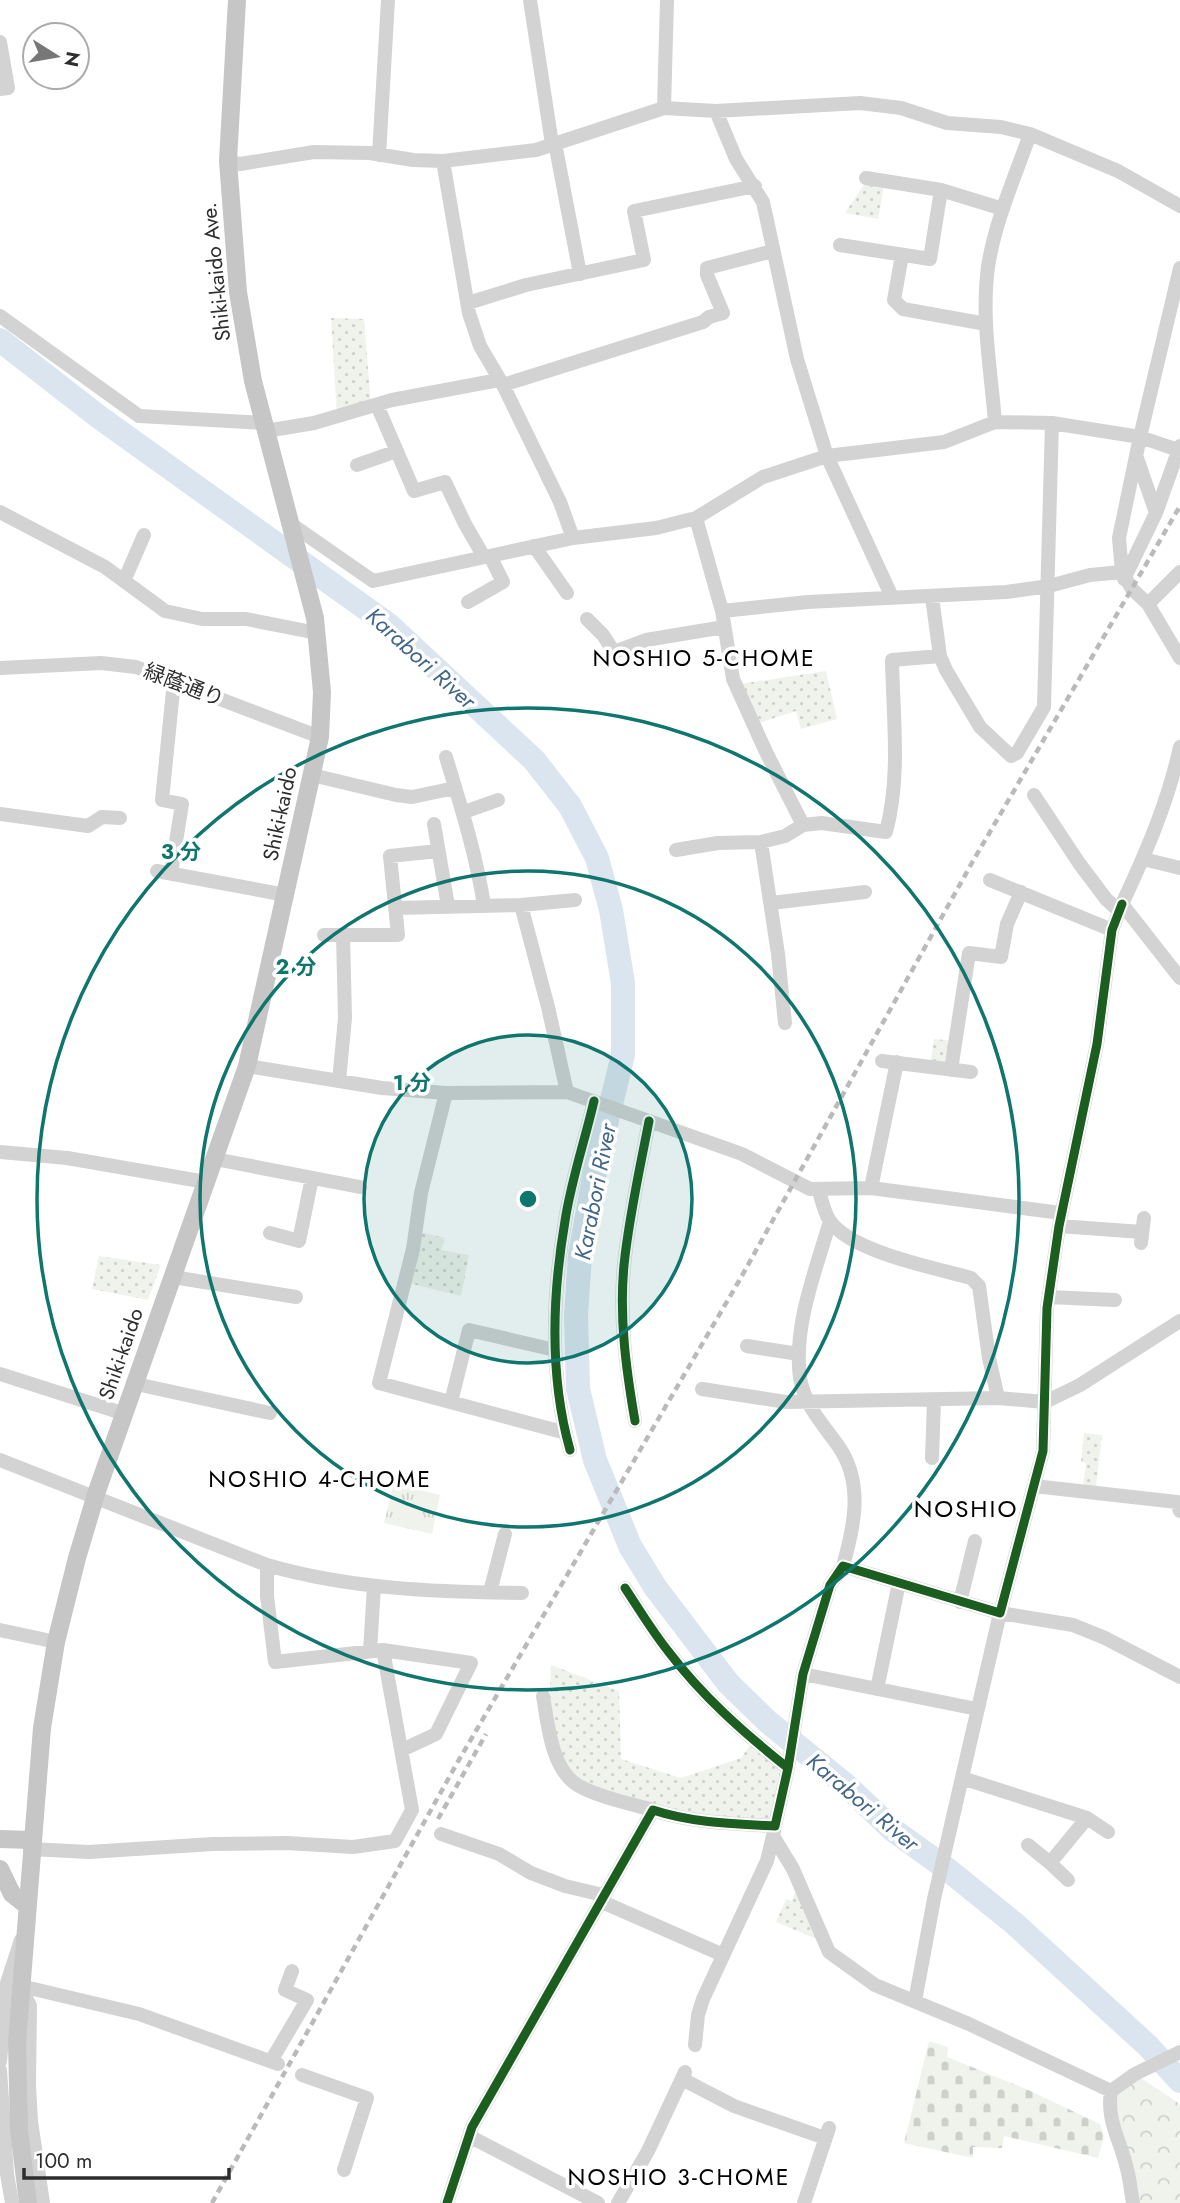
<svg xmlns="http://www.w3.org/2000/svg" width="1180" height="2203" font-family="Jost,'Noto Sans JP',sans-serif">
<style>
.grass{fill:url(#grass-tufts)}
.forest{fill:url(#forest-crowns)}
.cemetery{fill:url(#cemetery-stones)}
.park{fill:url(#park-dots)}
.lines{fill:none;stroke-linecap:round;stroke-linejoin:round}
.river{stroke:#dbe5f0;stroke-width:24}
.minor{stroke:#d3d3d3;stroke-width:14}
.major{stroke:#c6c6c6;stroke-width:18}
.rail{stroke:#bababa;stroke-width:4.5;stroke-dasharray:7 5;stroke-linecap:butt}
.cycleway-casing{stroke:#fff;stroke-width:13}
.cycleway{stroke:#1b5e20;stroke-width:9}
.ring{fill:none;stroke:#0f766e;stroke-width:3.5}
.labels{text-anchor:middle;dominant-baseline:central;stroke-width:7;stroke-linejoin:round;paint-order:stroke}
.street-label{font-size:21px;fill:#2e2e2e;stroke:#fff}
.water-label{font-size:23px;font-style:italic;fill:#43668a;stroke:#fff}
.neighbourhood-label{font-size:23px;letter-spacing:2px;fill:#000;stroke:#fff}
.quarter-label{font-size:24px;letter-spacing:2px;fill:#000;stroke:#fff}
.centre{fill:#0f766e;stroke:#fff;stroke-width:3.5}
.ring-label{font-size:21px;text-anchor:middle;font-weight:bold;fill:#0f766e;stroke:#fff;stroke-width:7;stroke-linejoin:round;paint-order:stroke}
</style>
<defs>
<pattern id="grass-tufts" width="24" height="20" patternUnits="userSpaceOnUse" patternTransform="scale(1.75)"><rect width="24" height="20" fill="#f0f3ec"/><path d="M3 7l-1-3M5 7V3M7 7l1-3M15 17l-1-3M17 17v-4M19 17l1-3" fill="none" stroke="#ced1cb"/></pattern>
<pattern id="forest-crowns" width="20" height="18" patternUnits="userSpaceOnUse" patternTransform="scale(1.75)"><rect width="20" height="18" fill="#f0f3ec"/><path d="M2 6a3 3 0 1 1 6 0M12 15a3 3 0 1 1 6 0" fill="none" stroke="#ced1cb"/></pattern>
<pattern id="cemetery-stones" width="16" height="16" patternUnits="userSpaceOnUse" patternTransform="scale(1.75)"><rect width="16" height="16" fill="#f0f3ec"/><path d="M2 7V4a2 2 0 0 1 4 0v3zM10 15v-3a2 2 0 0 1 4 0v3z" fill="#ced1cb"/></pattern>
<pattern id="park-dots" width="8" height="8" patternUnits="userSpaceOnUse" patternTransform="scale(1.75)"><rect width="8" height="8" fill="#f0f3ec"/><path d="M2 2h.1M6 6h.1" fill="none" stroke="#ced1cb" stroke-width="1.8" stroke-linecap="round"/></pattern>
</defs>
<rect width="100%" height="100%" fill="#fff"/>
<!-- grass -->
<path class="grass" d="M394 1483 440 1495 432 1534 384 1523Z"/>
<!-- forest -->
<path class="forest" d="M1135 2074 1180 2104V2203H1133L1111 2091Z"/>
<!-- cemetery -->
<path class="cemetery" d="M929 2041 948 2047 947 2057 1026 2089 1100 2124 1104 2136 1098 2158 1004 2136 1002 2148 973 2147V2158L904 2143Z"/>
<!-- park -->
<path class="park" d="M865 183 884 186 878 219 845 213Z
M331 318 364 319 371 406 337 416Z
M826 671 837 719 801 729 796 711 759 723 740 684Z
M934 1039 956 1041 951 1070 930 1067Z
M416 1231 445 1238 441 1250 469 1255 461 1296 404 1282Z
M99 1256 161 1265 148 1300 92 1289Z
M1084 1433 1102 1435 1096 1487 1083 1486 1086 1463 1081 1462Z
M551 1665 619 1691 621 1759 681 1778 741 1758 754 1739 788 1768 775 1826 724 1823 579 1786 558 1762 550 1695Z
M796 1890 817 1939 776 1922 786 1899 792 1901Z"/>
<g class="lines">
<!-- river -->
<path class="river" d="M0 340 99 417 389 625 534 760 570 806 597 858 611 910 623 983V1055L597 1161 580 1255 576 1316 578 1389 595 1460 630 1546 655 1587 728 1683 767 1721 847 1786 893 1830 947 1869 1015 1924 1148 2046 1180 2081"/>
<!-- minor -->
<path class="minor" d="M530 0 552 144
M0 42 8 88 0 89
M664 108 667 0
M716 111 736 159 763 202 797 359 827 456 892 597
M555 143 580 274
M379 155 388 0
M228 161 240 164 314 152 370 153 413 160 443 161 536 150 664 108 716 111 860 103 901 108 947 123 1001 127 1030 134 1118 171 1180 206
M443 161 469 313 480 346 503 385 560 502 573 538
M866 178 941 190 1003 209
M840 245 930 259 941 190
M902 255 894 300 903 309 986 324
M468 303 526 285 644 260 634 211 755 186
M0 316 139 416 264 423
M503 385 703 322 709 317 723 313 707 275V268L773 251
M377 405 414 491 445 482 465 524 484 557
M995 422C991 371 981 318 988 267 995 221 1015 177 1030 134
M266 431 314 423 392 400 499 380
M1178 450 1140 437 1180 268
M1137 458 1156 513
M357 465 397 451
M0 512 105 567 165 611 202 619H246L317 633
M696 518 722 611 733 679 766 752 803 825 822 823 886 832C901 776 893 717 892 660L940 656
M291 524 373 581 573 538 656 528 696 518 763 477 827 456 944 442 995 422 1052 423 1140 437 1119 538 1122 572
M534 546 567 593
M1124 579 1156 513 1180 446
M124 581 144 535
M932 597 940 656 946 670 980 727 1011 756 1017 753 1044 707 1052 423
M468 602 503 582 490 556
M1148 604 1180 658
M722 611 808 602 1006 592 1049 586 1090 575 1122 572 1132 589 1148 604 1180 572
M587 619 603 635 614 652 646 640 724 627
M0 668 101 663 136 667 320 737
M1180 747C1168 802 1146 853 1122 904L1180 978
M446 757C461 807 476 854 484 905
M312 775 396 795 412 797 455 788
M1034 795 1079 863 1106 899 1119 911
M464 812 498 800
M0 814 88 826 102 817 120 818
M434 824 448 906
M676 850 718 843 761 842
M1143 859 1180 868
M157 871 286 895
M171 873 182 804 162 800 174 681
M990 880 1112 930
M771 903 865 892
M521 905 548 1007 567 1092
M396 908 521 905 575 900
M324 935H398L390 856 438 851
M785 1023 778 954 761 842 785 836 803 825
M882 1061 971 1072
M247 1066 382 1088 446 1093 567 1092 742 1154 810 1189 871 1188 1061 1213
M951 1070 969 953 1001 957 1007 924 1021 892
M339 1081 345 1018 343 935
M446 1093 421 1193 413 1249 379 1383 566 1433
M0 1152 67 1158 206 1182
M215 1159 360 1187
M871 1188 897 1062
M818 1189C822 1199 824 1213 830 1221 851 1252 936 1268 971 1278L979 1286 989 1358 998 1398
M830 1221C816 1270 793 1326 800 1378 805 1407 824 1425 839 1447 864 1484 854 1527 843 1566
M1059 1226 1142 1232
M270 1233 299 1241 312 1178
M1141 1243 1144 1218
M173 1277 296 1297
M1049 1297 1115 1300
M747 1346 799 1354
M0 1374 125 1414
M136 1384 270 1413
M702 1389 786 1402 998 1398 1045 1402 1080 1385 1180 1321
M451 1402 469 1330 555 1350
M635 1421C626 1369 619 1317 624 1265 629 1216 640 1168 649 1121
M570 1450C549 1375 552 1297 565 1221 571 1181 585 1140 594 1101
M932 1458 934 1400
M0 1460 267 1565C350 1589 436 1592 522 1593
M1034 1486 1177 1502 1180 1511
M625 1588C639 1609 652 1631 668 1651 702 1696 744 1733 788 1768
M490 1592 505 1534
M960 1602 975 1541
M0 1630 56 1642
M383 1650 471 1663 436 1734 402 1750
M370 1651 374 1586
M803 1674 977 1709
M877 1689 899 1583
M543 1696C548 1724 551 1770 579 1786 598 1797 632 1804 653 1810
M962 1778 1087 1818 1108 1832
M775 1826 773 1836 793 1869 829 1952 875 1985 969 2024 1111 2091
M441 1834 499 1854 531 1873 565 1886 603 1895
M1028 1845 1050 1863
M30 1849 89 1852 213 1844 287 1843 353 1847 395 1841 412 1810 383 1650 275 1662 267 1596V1565
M1068 1880 1050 1863 1087 1818
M600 1901 723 1955
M21 1986 139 2014 278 2064
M21 1987 30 2006 29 2086 31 2121 43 2203
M915 2001 934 1899 1000 1613 1073 1625 1105 1638 1180 1677
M695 2045 698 2015 703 1999 767 1861 773 1836
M271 2061 307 2000 285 1990 292 1971
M0 2062 7 1983 21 1940
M0 2070 7 2174 12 2203
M302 2075 367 2098 344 2170
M682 2079 734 2106 825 2138
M469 2136 598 2203
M447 2203 472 2127 653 1810C692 1823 735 1824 775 1826L788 1768 803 1674 830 1585 843 1566 1000 1613 1043 1451 1047 1308 1059 1226 1097 1044 1112 930 1122 904
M618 2203 648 2151 685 2072
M804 2203 829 2128
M1133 2203C1131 2192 1130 2180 1127 2169 1121 2141 1106 2121 1111 2091L1135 2074 1180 2052"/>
<!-- major -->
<path class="major" d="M0 1839 31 1840
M0 1869 12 1894 26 1905
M28 2203 19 2130 17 2042 42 1728 56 1642 77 1558 97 1491 247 1066 320 737 322 692 315 618 253 381 238 292 228 161 237 0"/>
<!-- rail -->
<path class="rail" d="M438 1819 486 1734
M212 2203 456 1765 739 1281 973 861 1180 506"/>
<!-- cycleway casing -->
<g class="cycleway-casing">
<path id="cycleway" d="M635 1421C626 1369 619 1317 624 1265 629 1216 640 1168 649 1121
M570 1450C549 1375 552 1297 565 1221 571 1181 585 1140 594 1101
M625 1588C639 1609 652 1631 668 1651 702 1696 744 1733 788 1768
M447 2203 472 2127 653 1810C692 1823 735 1824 775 1826L788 1768 803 1674 830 1585 843 1566 1000 1613 1043 1451 1047 1308 1059 1226 1097 1044 1112 930 1122 904"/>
</g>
<!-- cycleway -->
<use href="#cycleway" class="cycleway"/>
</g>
<!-- distance rings -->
<circle cx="528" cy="1199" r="164" fill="#0f766e" fill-opacity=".12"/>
<g class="ring">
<circle cx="528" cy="1199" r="164"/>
<circle cx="528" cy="1199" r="328"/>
<circle cx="528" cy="1199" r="491"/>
</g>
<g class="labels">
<!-- street labels -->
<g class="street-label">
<text transform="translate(216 272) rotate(-96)">Shiki-kaido Ave.</text>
<text transform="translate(184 685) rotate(21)">緑蔭通り</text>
<text transform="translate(280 814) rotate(-78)">Shiki-kaido</text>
<text transform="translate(121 1354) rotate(-71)">Shiki-kaido</text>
</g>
<!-- water labels -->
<g class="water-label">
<text transform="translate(421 658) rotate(42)">Karabori River</text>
<text transform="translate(595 1192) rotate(-79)">Karabori River</text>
<text transform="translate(863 1802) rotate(40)">Karabori River</text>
</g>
<!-- neighbourhood labels -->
<g class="neighbourhood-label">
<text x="704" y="658">NOSHIO 5-CHOME</text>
<text x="320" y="1479">NOSHIO 4-CHOME</text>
<text x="679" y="2177">NOSHIO 3-CHOME</text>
</g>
<!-- quarter labels -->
<g class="quarter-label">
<text x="966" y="1508">NOSHIO</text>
</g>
</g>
<circle cx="528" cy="1199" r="10" class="centre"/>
<g class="ring-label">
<text x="181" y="859">3 分</text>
<text x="296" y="974">2 分</text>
<text x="412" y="1090">1 分</text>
</g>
<!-- north arrow -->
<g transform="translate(56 56) rotate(101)"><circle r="33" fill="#ffffff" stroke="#ababab" stroke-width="2"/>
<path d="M0-5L12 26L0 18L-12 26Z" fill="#777777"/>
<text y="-10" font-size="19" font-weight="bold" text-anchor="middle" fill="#2e2e2e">N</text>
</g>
<!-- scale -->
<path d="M24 2168v10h205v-10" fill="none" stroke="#2e2e2e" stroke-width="3.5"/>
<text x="35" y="2168" font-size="21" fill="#2e2e2e" stroke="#ffffff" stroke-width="5" paint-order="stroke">100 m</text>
</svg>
